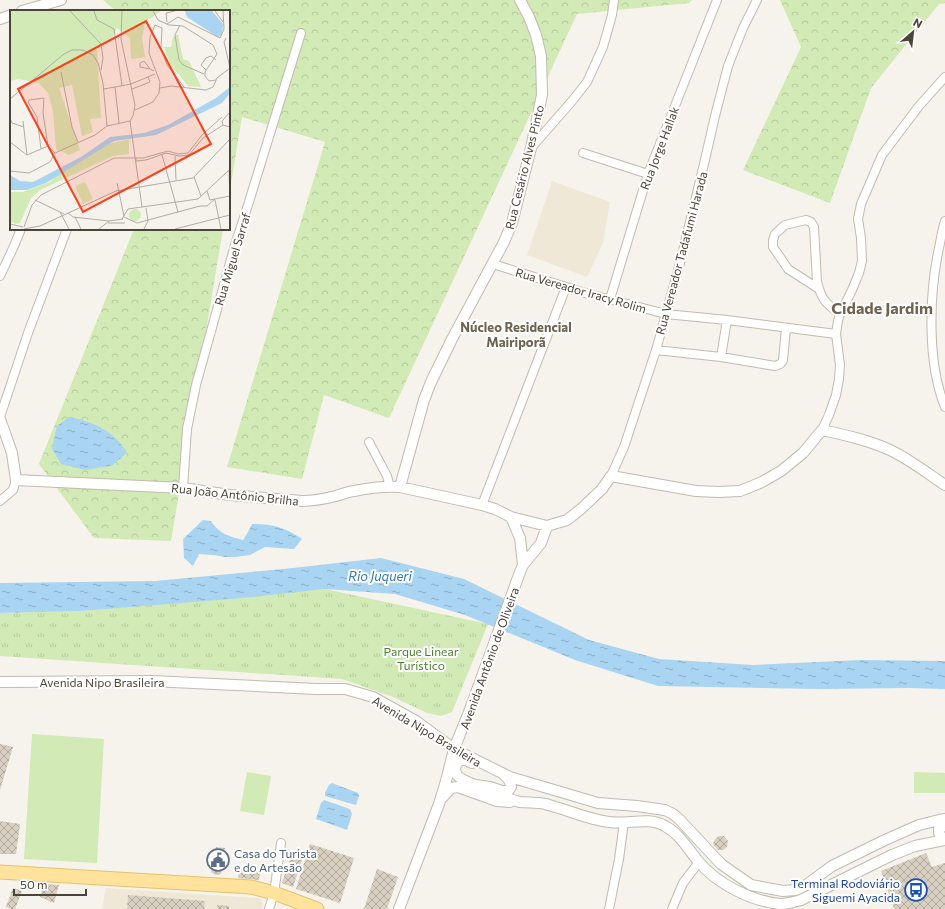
<svg xmlns="http://www.w3.org/2000/svg" width="945" height="909" font-family="Commissioner,sans-serif">
<style>
.education{fill:#efe8d6}
.grass{fill:url(#grass-tufts)}
.forest{fill:url(#forest-crowns)}
.pitch{fill:#d2eab5}
.water{fill:url(#water-ripples)}
.building{fill:url(#building-cross-hatch)}
.lines{fill:none;stroke-linecap:round;stroke-linejoin:round}
.minor-casing{stroke:#c2bbae;stroke-width:10}
.tertiary-casing{stroke:#c2bbae;stroke-width:12}
.primary-casing{stroke:#e6c16a;stroke-width:15}
.minor{stroke:#fff;stroke-width:8}
.tertiary{stroke:#fff;stroke-width:10}
.primary{stroke:#ffe39c;stroke-width:13}
.labels{text-anchor:middle;dominant-baseline:central;stroke-width:4;stroke-linejoin:round;paint-order:stroke}
.street-label{font-size:12px;fill:#4b4439;stroke:#fff}
.park-label{font-size:12px;fill:#4a7f2a;stroke:#fff}
.service-label{font-size:12px;fill:#4e5e75;stroke:#fff;text-anchor:start}
.transit-label{font-size:12px;fill:#164399;stroke:#fff;text-anchor:end}
.neighbourhood-label{font-size:13px;font-weight:bold;fill:#6e6250;stroke:#fff}
.water-label{font-size:13px;font-style:italic;fill:#2e7ab2;stroke:#fff}
.district-label{font-size:16px;font-weight:bold;fill:#6e6250;stroke:#fff}
.inset-road{fill:none;stroke:#b2ada4;stroke-width:1}
.view{fill:#fc3f1d;fill-opacity:0.15;stroke:#fc3f1d;stroke-width:2}
.inset-edge{fill:none;stroke:#4b4439;stroke-width:2}
</style>
<defs>
<pattern id="grass-tufts" width="24" height="20" patternUnits="userSpaceOnUse"><rect width="24" height="20" fill="#d2eab5"/><path d="M3 7l-1-3M5 7V3M7 7l1-3M15 17l-1-3M17 17v-4M19 17l1-3" fill="none" stroke="#b6ca9c"/></pattern>
<pattern id="forest-crowns" width="20" height="18" patternUnits="userSpaceOnUse"><rect width="20" height="18" fill="#d2eab5"/><path d="M2 6a3 3 0 1 1 6 0M12 15a3 3 0 1 1 6 0" fill="none" stroke="#b6ca9c"/></pattern>
<pattern id="water-ripples" width="26" height="14" patternUnits="userSpaceOnUse"><rect width="26" height="14" fill="#a9d4f2"/><path d="M2 4q2-2 4 0t4 0M15 11q2-2 4 0t4 0" fill="none" stroke="#8caec5"/></pattern>
<pattern id="building-cross-hatch" width="8" height="8" patternUnits="userSpaceOnUse"><rect width="8" height="8" fill="#d8cfc1"/><path d="M0 0l8 8M0 8l8-8" fill="none" stroke="#b1aa9e"/></pattern>
</defs>
<rect width="100%" height="100%" fill="#f6f3ec"/>
<!-- education -->
<path class="education" d="M552 181 610 202 603 243 587 277 527 255Z
M106 888 257 898 261 899 263 904 262 909H102Z"/>
<!-- grass -->
<path class="grass" d="M325 589 488 624 452 712 441 716 427 713 393 697 342 679 0 656V613L81 611Z"/>
<!-- forest -->
<path class="forest" d="M103 0H692L689 3 577 14 389 418 324 395 302 479 227 467 325 142 242 117 229 195V11H116Z
M780 0H945V3L939 4 871 88 830 203 743 170 801 47Z
M134 229H223L171 541 94 538 39 464Z"/>
<!-- pitch -->
<path class="pitch" d="M32 734 104 739 97 863 24 859Z
M247 772 271 776 264 815 240 811Z
M914 772 945 773V793H914Z"/>
<!-- water -->
<path class="water" d="M69 417C95 422 112 430 127 452L120 459 111 466 85 470 61 464 52 449 57 426Z
M203 520 211 521C218 533 230 537 243 540L248 532 252 524C273 524 284 527 302 539L294 549 265 547 250 555 235 557H225L214 555 199 554 193 566 184 558 183 539Z
M381 558 464 579 589 640 659 659 753 665 861 660 945 661V689L910 688 821 689 658 686 575 660 465 615 395 594 325 589 242 598 81 611 0 613V583L155 581 293 568Z
M332 783 358 793 359 796 356 805 325 796V793L329 785Z
M324 800 350 809 352 814 347 830 316 819 321 803Z"/>
<!-- building -->
<path class="building" d="M0 744 13 747 0 790Z
M0 821 20 824 16 854H0Z
M719 836H724L728 841 727 847 723 850H718L713 844 715 839Z
M310 844 354 858 340 903 296 889Z
M216 847 225 848 221 874 216 875 211 872Z
M292 853 304 854 293 887 282 883Z
M926 853 932 867 945 863V909H894L881 871Z
M239 868 260 870 259 880 238 878Z
M377 869 398 877 387 909H364Z
M44 884 59 885 54 903 40 897Z
M13 888 22 891 15 909H11L6 907Z
M128 895 205 901 204 909H127Z
M217 905 229 906V909H217Z"/>
<g class="lines">
<!-- minor casing -->
<g class="minor-casing">
<path id="minor" d="M531 148 572 101 587 82 603 47 612 15 614 0
M583 153 648 174
M945 221C942 230 941 239 939 248 929 294 927 363 945 407
M493 264 585 293 666 314 727 320 836 334
M0 276 14 246 21 229
M819 289 788 269 773 247V240L775 234 785 225 806 220 811 222 814 227 817 281C821 299 825 303 840 314
M610 299 648 174 717 0
M656 350 721 357 775 366C779 365 782 364 783 360L786 328
M721 357 727 320
M0 417 28 333 67 229
M822 430 829 415 836 395 839 379 840 365 836 334 838 321 840 314 852 290 859 273 862 261 861 238 858 219 861 204 882 155 919 106 945 77
M369 442 387 476 390 487
M611 476 624 447 656 350 666 314 680 263 704 164 715 116 728 66 743 28 757 0
M183 488 187 429 196 385 235 245 248 205 301 33
M0 501 13 490 16 480
M482 505 566 287
M269 909 274 893 281 843
M609 909 619 859 624 822
M672 909 683 883 699 862"/>
</g>
<!-- tertiary casing -->
<g class="tertiary-casing">
<path id="tertiary" d="M22 11 61 0
M0 19 11 15
M0 419 12 453 16 480 183 488 230 495 302 501C313 501 324 499 336 496 342 494 347 492 354 491 369 488 385 486 400 487L482 505 495 509 511 517 547 526 567 520 581 509 602 489 611 476 696 491 718 492 740 491 762 482 781 471 803 453 822 430C845 435 868 440 890 450 909 459 927 473 945 485
M400 487 424 400 431 382 452 339 504 242 512 223 531 148 542 95 541 56 536 35 529 17 520 0
M511 517 520 538 523 565
M0 682 152 681 316 689H345L373 697 416 721 454 749 510 777 598 803 637 806 665 810 673 814 680 820 721 864 751 885 783 891 796 890 806 885 832 866 885 840 919 825 939 820 945 819
M472 763C470 762 467 760 464 760 456 759 453 769 457 775 460 780 482 788 489 790 499 794 510 800 520 802 528 803 537 802 545 804 550 805 554 807 559 808 575 813 592 820 609 822 628 825 648 816 665 826 680 834 688 849 698 861 717 884 751 901 780 904 787 904 794 902 801 900L892 855 915 846 945 840
M475 785 490 787 502 791H508L511 787C511 781 508 778 504 775
M443 797 451 788 458 787 497 801 510 802
M943 840 939 833V829L945 825
M399 909 439 804 446 781 454 749 469 712 520 572 523 565 541 543 547 526"/>
</g>
<!-- primary casing -->
<g class="primary-casing">
<path id="primary" d="M0 872 251 887 274 893 317 909"/>
</g>
<!-- minor -->
<use href="#minor" class="minor"/>
<!-- tertiary -->
<use href="#tertiary" class="tertiary"/>
<!-- primary -->
<use href="#primary" class="primary"/>
</g>
<!-- icons -->
<defs>
<g id="civic-ring" transform="scale(1.15)"><circle r="9.5" fill="#fff" stroke="#5c6f8a" stroke-width="1.5"/><path d="M-.6-6.5H3V-4.5H.6V-3L4-1V1h2V6H-6V1h2V-1L-.6-3ZM-1.2 2.5V6h2.4V2.5Z" fill="#5c6f8a"/></g>
<g id="bus-ring" transform="scale(1.15)"><circle r="9.5" fill="#fff" stroke="#1a4fb4" stroke-width="1.5"/><path d="M-5-6H5V4H4V6H2V4H-2V6H-4V4H-5ZM-3.5-4V0h7V-4ZM-3.5 1.2v1.5H-2V1.2ZM2 1.2v1.5H3.5V1.2Z" fill="#1a4fb4"/></g>
</defs>
<g fill-rule="evenodd">
<use href="#civic-ring" x="218" y="860"/>
<use href="#bus-ring" x="916" y="890"/>
</g>
<g class="labels">
<!-- street labels -->
<g class="street-label">
<text transform="translate(659 148) rotate(-69)">Rua Jorge Hallak</text>
<text transform="translate(524 167) rotate(-76)">Rua Cesário Alves Pinto</text>
<text transform="translate(681 253) rotate(-75)">Rua Vereador Tadafumi Harada</text>
<text transform="translate(232 259) rotate(-73)">Rua Miguel Sarraf</text>
<text transform="translate(581 290) rotate(16)">Rua Vereador Iracy Rolim</text>
<text transform="translate(235 494) rotate(6)">Rua João Antônio Brilha</text>
<text transform="translate(489 658) rotate(-70)">Avenida Antônio de Oliveira</text>
<text x="102" y="682">Avenida Nipo Brasileira</text>
<text transform="translate(427 731) rotate(31)">Avenida Nipo Brasileira</text>
</g>
<!-- park labels -->
<g class="park-label">
<text x="421" y="651">Parque Linear<tspan x="421" dy="14">Turístico</tspan></text>
</g>
<!-- service labels -->
<g class="service-label">
<text x="234" y="853">Casa do Turista<tspan x="234" dy="14">e do Artesão</tspan></text>
</g>
<!-- transit labels -->
<g class="transit-label">
<text x="900" y="883">Terminal Rodoviário<tspan x="900" dy="14">Siguemi Ayacida</tspan></text>
</g>
<!-- neighbourhood labels -->
<g class="neighbourhood-label">
<text x="516" y="327">Núcleo Residencial<tspan x="516" dy="15">Mairiporã</tspan></text>
</g>
<!-- water labels -->
<g class="water-label">
<text x="380" y="576">Rio Juqueri</text>
</g>
<!-- district labels -->
<g class="district-label">
<text x="882" y="307">Cidade Jardim</text>
</g>
</g>
<!-- overview -->
<g transform="translate(10 10)">
<rect width="220" height="220" fill="#f6f3ec"/>
<path d="M119 129V144L103 146 30 180 21 188 10 213 6 214 0 211V182H13L40 172 48 164 94 135ZM119 205a6 6 0 1 1 12 0a6 6 0 1 1-12 0Z" fill="#d2eab5"/>
<path d="M0 1H151L135 12 132 28 135 47 121 49 120 28 107 18 101 30 87 39 91 108 80 109 83 122 72 126 62 75 49 78 70 140 59 145 46 139 43 101 38 83 29 73 8 69 0 71ZM168 24 173 49 179 51 191 77 178 76 160 54 154 37H161L163 27Z" fill="#d2eab5"/>
<path d="M75 172 83 189 73 194 65 176Z" fill="#d2eab5"/>
<path d="M175 1H202L213 14 212 25 208 27 177 7ZM220 77V83L212 93 146 125 104 131 36 173 17 180H0V165L10 171 23 172 71 147 100 127 134 123 158 115 206 88Z" fill="#a9d4f2"/>
<path class="inset-road" d="M60 1 91 34 93 48 91 60M84 1 87 10 104 19 112 76M143 1 148 10 159 15 173 16 203 35 207 44 195 62V66L199 71 206 70M205 1 213 12M157 12 156 3 165 1M157 14 168 7 210 28 214 19 213 1M170 15 165 25 169 50 173 55 194 64M216 28 214 32 220 58M140 59 130 57V53L134 51 140 59 144 61M196 60 191 55 196 48 201 46 206 50M51 62 62 117 68 132M105 77 109 113M150 78 161 76 196 80 203 77 207 68 220 58M94 79 121 74 145 64M122 79 140 72 138 67M0 89 54 44 62 40H73L83 45 88 53 93 73 97 116M125 100 143 92 149 83 150 72 139 43 140 27 145 15 152 18 151 38 157 55 174 77M220 102 212 111 213 115 220 117M0 109 2 113 14 117M13 111 17 145M120 111 132 197M0 132 17 145M31 139 27 107 18 92 19 90 34 88 33 103 38 136M45 143 85 125 97 116 120 111 123 106 125 95 111 29 112 1M17 145 38 136 45 143M152 145 168 202M165 146 166 170M126 148V151L136 150 156 143 169 146 179 145 193 128 213 115M0 161 19 163 40 152 45 143M219 161 220 190M184 167 191 186M107 173 114 206M197 181 200 190 220 186M25 190 54 204M205 190 211 219M50 202 59 219M58 203 63 207 99 211M65 207 71 219M114 207 127 213 190 196H197L205 189M112 209 118 199 188 189 219 160M98 213H115M0 214 13 217M14 217 22 195 31 185 104 148H133L158 141 168 144 178 143 192 125 212 107M14 219 30 216 106 181 183 168 220 129M89 219 99 211 113 209M134 219 138 211 136 198M165 219 220 205"/>
<path class="view" d="M136 11 201 134 73 202 8 79Z"/>
<rect width="220" height="220" class="inset-edge"/>
</g>
<!-- north arrow -->
<g transform="translate(913 32) rotate(28)" stroke="#ffffff" stroke-width="3" paint-order="stroke">
<path d="M0-3L7 15L0 10L-7 15Z" fill="#4b4439"/>
<text y="-6" font-size="11" font-weight="bold" text-anchor="middle" fill="#4b4439">N</text>
</g>
<!-- scale -->
<path d="M14 889v6h72v-6" fill="none" stroke="#4b4439" stroke-width="2"/>
<text x="20" y="889" font-size="12" fill="#4b4439" stroke="#ffffff" stroke-width="3" paint-order="stroke">50 m</text>
</svg>
